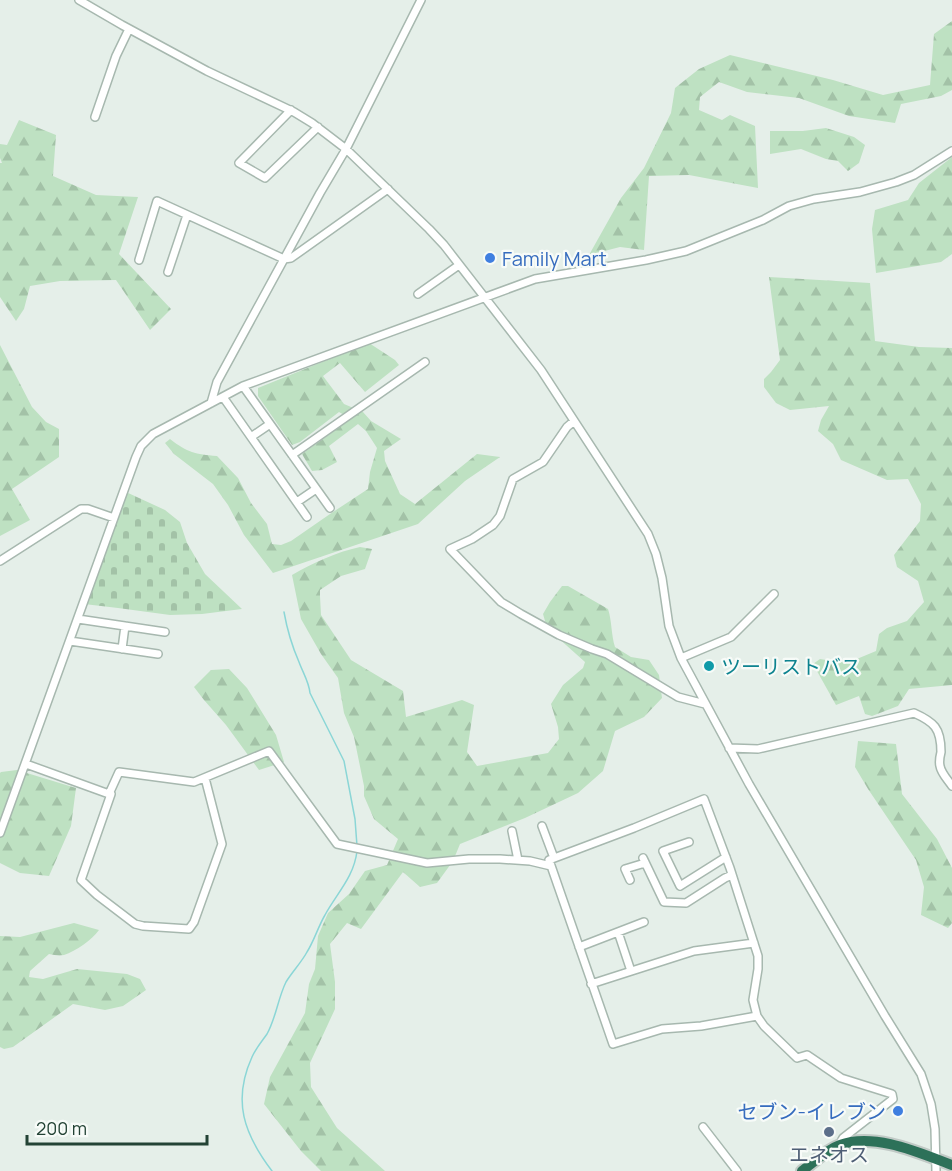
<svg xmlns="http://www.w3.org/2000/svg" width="952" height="1171" font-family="Manrope,'Noto Sans JP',sans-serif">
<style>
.forest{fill:url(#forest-firs)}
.cemetery{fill:url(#cemetery-stones)}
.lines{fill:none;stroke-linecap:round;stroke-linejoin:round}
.stream{stroke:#8bd6d6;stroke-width:1.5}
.minor-casing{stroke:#a7b8af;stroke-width:10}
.highway-casing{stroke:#c1cac6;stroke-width:14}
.minor{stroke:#fff;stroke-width:7}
.highway{stroke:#2d7159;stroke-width:10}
.shop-dot{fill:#3f7fe0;stroke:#f7fbf8;stroke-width:2}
.culture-dot{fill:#0f9aa8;stroke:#f7fbf8;stroke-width:2}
.service-dot{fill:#5c6f8a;stroke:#f7fbf8;stroke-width:2}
.labels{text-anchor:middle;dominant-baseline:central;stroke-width:4.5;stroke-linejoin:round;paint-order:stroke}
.shop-label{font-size:20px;fill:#366cbe;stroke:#f7fbf8;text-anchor:start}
.culture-label{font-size:20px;fill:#0d838f;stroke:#f7fbf8;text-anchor:start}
.service-label{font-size:20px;fill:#4e5e75;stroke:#f7fbf8}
</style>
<defs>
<pattern id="forest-firs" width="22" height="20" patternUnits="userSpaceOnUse" patternTransform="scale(1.5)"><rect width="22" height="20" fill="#bee1c2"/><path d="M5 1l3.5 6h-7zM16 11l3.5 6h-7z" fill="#a3c2a7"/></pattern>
<pattern id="cemetery-stones" width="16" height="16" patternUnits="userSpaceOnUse" patternTransform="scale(1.5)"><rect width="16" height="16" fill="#bee1c2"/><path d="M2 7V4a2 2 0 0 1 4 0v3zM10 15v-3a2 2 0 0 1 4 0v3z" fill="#a3c2a7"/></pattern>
</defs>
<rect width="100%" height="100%" fill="#e5efe9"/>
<!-- forest -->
<path class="forest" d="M952 21V90L941 96 901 104 895 123 849 116 799 98 747 92 719 82 700 97 699 110 722 120 730 115 755 126 758 188 689 175 649 176 644 250 620 247 589 255 621 198 644 168 671 113 675 88 699 69 730 55 833 80 883 95 930 85 934 34Z
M19 120 56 135 53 176 96 195 138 197 119 254 171 309 150 330 116 280 60 281 30 286 24 309 16 321 0 297V163H2L0 158V144L7 145Z
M826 128 854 137 865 145 859 163 848 171 838 161 826 159 801 149 770 154V131H803Z
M952 157V254L941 262 876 273 872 229 875 210 908 200 919 183Z
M769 277 870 283 875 341 919 347 952 348V685L909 689 898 706 872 716 865 714 859 696 836 705 813 664 820 659 839 662 852 661 876 651 879 634 887 628 907 621 924 602 918 581 897 567 894 555 920 521 921 504 908 479 887 480 841 460 833 444 818 431 821 420 829 406 790 410 776 403 764 387V379L771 372 780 360Z
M369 343 395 360 399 365 365 392 340 363 323 376 344 404 363 412 371 421 401 439 384 451 385 461 400 494 415 504 477 454 500 457 465 481 418 524 273 573 244 535 228 505 213 484 174 454 165 443 170 439C188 453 195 454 217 456L238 478 251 503 267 524 272 544 281 545 291 541 330 514 368 489 370 472 377 448 366 431 358 424 329 446 337 462 322 470 312 471 302 454 351 419 339 412 300 442 292 445 258 396V388Z
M0 345 32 407 46 422 59 429V457L12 489 30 520 0 536Z
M360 547 372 549 365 569 341 576 320 590V596L321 615 351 660 403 691 406 717 462 700 474 705 467 752 477 766 548 753 559 739 558 727 551 704 563 685 583 668 585 662 547 628 543 614 550 602 562 586H568L608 609C612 621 611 634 615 647L631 657 649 660 659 675 662 698 644 717 615 731 603 771 578 793 525 818 460 844 453 861 437 883 420 887 403 872 361 929 347 923 330 944 335 982V1009L310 1063 311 1087 337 1128 385 1171H321L301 1151 264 1104 270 1077 305 1013 309 984 315 969 318 936 328 913 349 894 365 871 387 865 398 839 374 819 364 796V786L354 737 344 713 338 678 321 654 301 619 292 575C313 563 336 552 360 547Z
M229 669 247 688 276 735 284 762 259 770 226 725 204 700 194 687 211 670Z
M858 741 896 744 902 794 937 839 952 868V923L948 928 921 915 924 887 916 860 868 789 855 767Z
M17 770 76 788 71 826 49 876 20 873 0 863V773L1 772Z
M74 923 99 930C92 940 76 951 64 955 59 956 54 955 49 954L30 971 29 977 43 979 77 969 127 974 140 979 146 990 123 1006 105 1010 73 1004 13 1047 4 1049 0 1047V936L20 937Z"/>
<!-- cemetery -->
<path class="cemetery" d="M126 492 165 510 180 522 187 543 205 574 242 609 202 614 170 615 118 608 84 604Z"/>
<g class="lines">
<!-- stream -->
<path class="stream" d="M284 612C287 629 292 646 299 662 303 673 309 682 310 693L344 761 355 819 357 846
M272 1171C244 1134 232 1101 252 1057 256 1048 262 1041 267 1034 276 1018 278 998 286 982 292 972 301 963 307 952 314 941 318 927 325 915 337 893 354 877 357 851"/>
<!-- minor casing -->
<g class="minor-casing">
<path id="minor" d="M79 0 122 25 207 71 294 112 312 123 346 149 429 229 444 245 541 370 648 534 656 554 662 578 669 626 681 658 749 784 885 1016 921 1074 931 1104 935 1129 936 1171
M291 110 239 163 265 178 318 127
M95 117 116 56 129 29
M139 260 157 201 284 259 291 258 388 189
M168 272 187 215
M418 294 459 265
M243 386 330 508
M223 397 307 517
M211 403 217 382 320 193 346 149 421 0
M574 421 567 427 543 462 513 479 500 516 493 525 472 539 450 549 501 602 521 614 559 635 592 649 607 654 678 697 705 704
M251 437 270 424
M292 455 425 362
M297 502 316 489
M0 561 81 509H88L114 518
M78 619 165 632
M70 641 158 654
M122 649 125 626
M681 658 731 637 774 594
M729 748 758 749 914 713C934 722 941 728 941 752 940 756 939 762 940 766 941 773 948 780 952 786
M26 764 109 794
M205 778 222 844 194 922 189 929 143 926 135 924 97 895 81 880 111 794H109L119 772 194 782 269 751 337 844 427 863 469 859H500L530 861 551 866
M542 826 554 858
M512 831 518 860
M0 833 136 457 141 446 153 434 243 386 535 279 646 260 686 251 763 220 789 206 814 199 860 192 896 182 914 175 952 151
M689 842 663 851 680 886 726 857
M643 858 664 902 686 903 725 878 732 875
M630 880 625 869 645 863
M618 932 631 971
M579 947 644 922
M591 984 694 951 754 943
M757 1016 701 1026 662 1029 613 1044 549 860 634 828 704 799 730 868 758 956V969L753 1000 757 1016 764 1026 797 1058 807 1055 841 1078 892 1094 893 1099 843 1138 839 1145
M703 1127 737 1171"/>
</g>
<!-- highway casing -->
<g class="highway-casing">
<path id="highway" d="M802 1171C814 1162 826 1150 840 1145 874 1132 920 1153 952 1165"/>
</g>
<!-- minor -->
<use href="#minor" class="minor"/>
<!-- highway -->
<use href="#highway" class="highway"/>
</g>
<!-- markers -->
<g class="shop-dot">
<circle cx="490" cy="258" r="6"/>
<circle cx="898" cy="1111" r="6"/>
</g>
<circle class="culture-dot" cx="709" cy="666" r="6"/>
<circle class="service-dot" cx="829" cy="1132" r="6"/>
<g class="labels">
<!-- shop labels -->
<g class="shop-label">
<text x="502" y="258">Family Mart</text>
<text x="886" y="1111" text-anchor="end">セブン-イレブン</text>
</g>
<!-- culture labels -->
<g class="culture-label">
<text x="721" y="666">ツーリストバス</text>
</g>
<!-- service labels -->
<g class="service-label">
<text x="829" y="1154">エネオス</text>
</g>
</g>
<!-- scale -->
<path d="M27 1135v9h180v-9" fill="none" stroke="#234335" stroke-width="3"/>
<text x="36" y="1135" font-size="18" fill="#234335" stroke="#f7fbf8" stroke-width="4.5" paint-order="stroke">200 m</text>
</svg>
